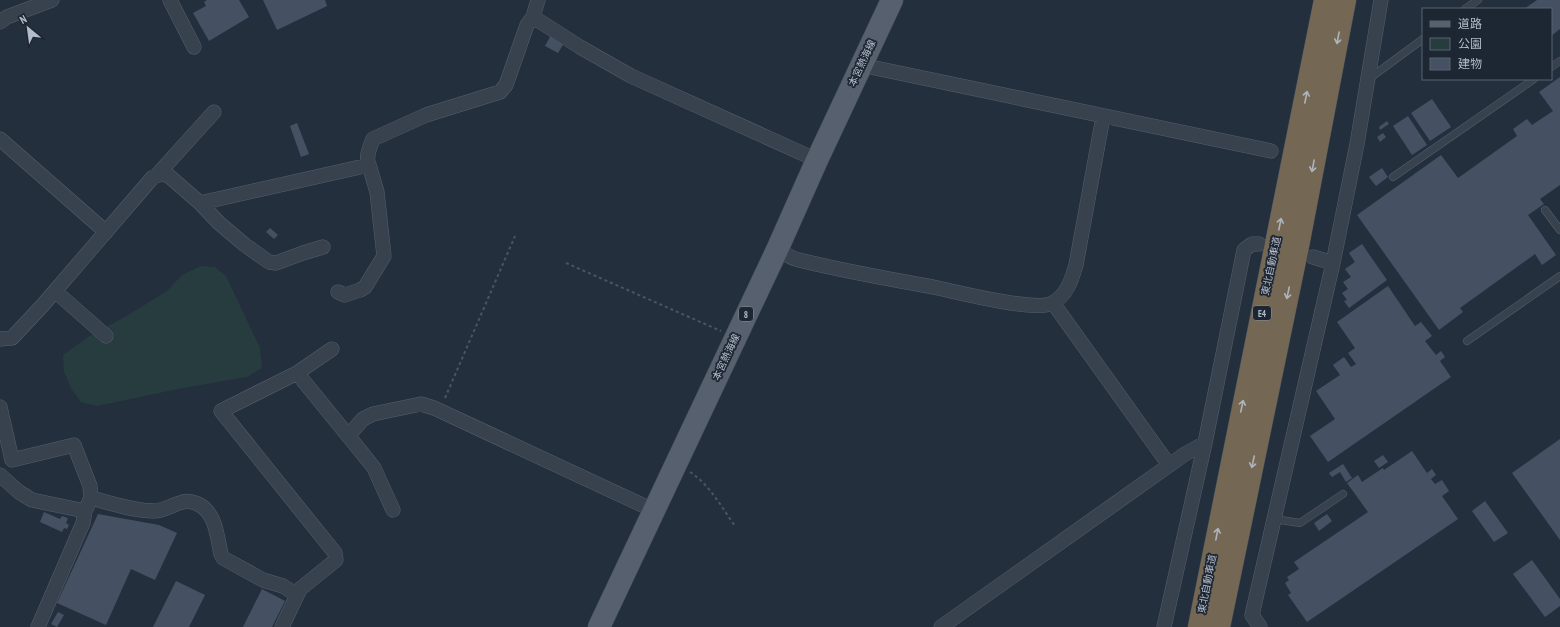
<svg xmlns="http://www.w3.org/2000/svg" width="1560" height="627" font-family="'PT Sans Narrow','Noto Sans JP',sans-serif">
<style>
.green{fill:#263c3f}
.building{fill:#455162}
.lines{fill:none;stroke-linecap:round;stroke-linejoin:round}
.lane-casing{stroke:#565f6c;stroke-width:8}
.street-casing{stroke:#565f6c;stroke-width:15}
.primary-casing{stroke:#414a57;stroke-width:23}
.highway-casing{stroke:#434c59;stroke-width:23}
.path{stroke:#44595c;stroke-width:2;stroke-dasharray:3 3;stroke-linecap:butt}
.lane{stroke:#38414e;stroke-width:7}
.street{stroke:#38414e;stroke-width:14}
.primary{stroke:#56606e;stroke-width:22}
.highway{stroke:#746855;stroke-width:22}
.oneway{stroke:#aeb4bd}
.labels{text-anchor:middle;dominant-baseline:central;stroke-width:3.5;stroke-linejoin:round;paint-order:stroke}
.shield{fill:#1d2633;stroke:#878f9c;stroke-width:1}
.shield-label{font-size:9px;font-weight:bold;fill:#b4bcc9}
.street-label{font-size:10px;fill:#b4bcc9;stroke:#1d2633}
</style>
<rect width="100%" height="100%" fill="#242f3e"/>
<!-- green -->
<path class="green" d="M201 266 215 267 226 276 260 348 262 368 247 377 183 388 97 406 81 402 72 390 64 372 63 355 88 337 128 315 167 291 182 275Z"/>
<!-- building -->
<path class="building" d="M207 0H239L249 17 209 41 193 13 206 6 204 2Z
M263 0H325L327 6 277 30Z
M1537 0H1560V29L1551 36V9H1524Z
M551 35 564 43 558 53 545 46Z
M1560 77V185L1540 199 1544 204 1528 215 1556 255 1542 265 1535 254 1460 308 1463 312 1439 330 1357 215 1441 155 1458 178 1517 136 1513 129 1527 119 1532 125 1553 111 1539 92Z
M1432 99 1451 127 1430 141 1411 113Z
M1408 116 1427 145 1412 155 1393 126Z
M1387 121 1389 124 1380 130 1379 127Z
M297 123 309 154 301 157 290 126Z
M1383 133 1386 137 1380 142 1377 137Z
M1382 168 1388 177 1376 186 1369 177Z
M270 228 278 235 274 239 266 232Z
M1362 244 1387 280 1349 308 1344 301 1347 300 1342 293 1348 289 1343 282 1351 277 1345 269 1355 262 1349 253Z
M1388 286 1415 326 1421 322 1432 336 1425 341 1436 355 1441 351 1445 357 1440 361 1451 377 1328 462 1310 436 1335 419 1316 391 1340 375 1333 365 1344 357 1351 367 1356 364 1348 353 1355 348 1337 322Z
M1560 439V540L1512 473Z
M1412 451 1427 473 1432 469 1436 475 1431 479 1435 484 1442 480 1449 491 1442 496 1458 519 1307 622 1288 595 1291 593 1285 583 1289 580 1287 577 1299 569 1294 562 1368 512 1347 483 1358 475 1362 482 1383 468 1384 470Z
M1383 455 1388 462 1379 468 1374 461Z
M1343 464 1352 478 1346 482 1340 472 1332 477 1329 473Z
M1485 501 1508 533 1494 542 1472 511Z
M44 512 60 519 62 516 68 518 66 523 69 525 67 529 64 528 62 532 40 522Z
M98 514 159 525 177 533 155 580 131 569 106 625 57 603Z
M1327 514 1332 521 1319 531 1314 523Z
M1532 560 1560 599V606L1545 617 1513 574Z
M176 581 205 595 189 627H153Z
M262 589 285 601 272 627H243Z
M58 612 64 615 57 627 51 624Z"/>
<g class="lines">
<!-- lane casing -->
<g class="lane-casing">
<path id="lane" d="M1465 9 1478 0
M1551 67 1560 61
M1370 78 1423 39
M1393 177 1534 79
M1545 210 1560 230
M1467 341 1560 276
M1274 519 1300 523 1343 494"/>
</g>
<!-- street casing -->
<g class="street-casing">
<path id="street" d="M170 0 194 47
M538 0 533 17 580 47 631 76 817 160
M0 22 7 17 52 0
M861 65 1271 151
M0 139 106 232
M157 175 214 112
M200 203 369 165C365 157 370 147 373 139L426 115 500 92 506 85 527 25 533 17
M777 250C784 253 791 258 799 260 843 271 889 279 933 287 957 292 1030 311 1050 304 1066 298 1072 279 1076 265L1103 117
M1313 257 1333 263
M55 291 106 336
M338 292 345 295 360 290 365 287 384 256 377 192 369 165
M1053 303 1169 465
M0 339 12 338 42 306 153 177 162 174 169 176 200 203 219 223 245 245 269 262 276 263 303 253 323 247
M297 373 367 459 374 468 393 510
M0 407 12 460 74 445 90 486 91 498
M348 436 363 419 373 414 421 404 434 408 653 510
M0 475 19 492 32 500 85 511 83 523 76 539 38 627
M85 511 91 498C111 503 133 511 154 511 164 511 173 504 183 502 188 500 193 502 198 504 216 513 217 536 221 554L223 558 263 580 283 586 297 595
M282 627 300 589 336 560 335 553 221 411 297 373 332 349
M941 627 1185 454 1205 443
M1164 627 1205 443 1244 250 1252 244H1259
M1260 627 1252 615 1333 263 1357 144 1381 0"/>
</g>
<!-- primary casing -->
<g class="primary-casing">
<path id="primary" d="M599 627 777 250 817 160 892 0"/>
</g>
<!-- highway casing -->
<g class="highway-casing">
<path id="highway" d="M1199 627 1325 0
M1219 627 1298 246 1345 0"/>
</g>
<!-- path -->
<path class="path" d="M566 263 721 331
M445 398 515 236
M690 472C710 485 722 508 735 526"/>
<!-- lane -->
<use href="#lane" class="lane"/>
<!-- street -->
<use href="#street" class="street"/>
<!-- primary -->
<use href="#primary" class="primary"/>
<!-- highway -->
<use href="#highway" class="highway"/>
</g>
<!-- one-way arrows -->
<defs><path id="oneway-shaft" d="M-6 0H5M1.5-3L5.5 0L1.5 3" fill="none" stroke-width="1.6" stroke-linecap="round" stroke-linejoin="round"/></defs>
<g class="oneway">
<use href="#oneway-shaft" transform="translate(1338 38) rotate(101)"/>
<use href="#oneway-shaft" transform="translate(1306 97) rotate(-79)"/>
<use href="#oneway-shaft" transform="translate(1313 166) rotate(101)"/>
<use href="#oneway-shaft" transform="translate(1280 224) rotate(-79)"/>
<use href="#oneway-shaft" transform="translate(1288 293) rotate(102)"/>
<use href="#oneway-shaft" transform="translate(1242 406) rotate(-78)"/>
<use href="#oneway-shaft" transform="translate(1253 462) rotate(102)"/>
<use href="#oneway-shaft" transform="translate(1217 534) rotate(-79)"/>
</g>
<g class="labels">
<!-- shield labels -->
<g class="shield">
<rect x="1253" y="306" width="18" height="14" rx="3"/>
<rect x="739" y="307" width="14" height="14" rx="3"/>
</g>
<g class="shield-label">
<text x="1262" y="313">E4</text>
<text x="746" y="314">8</text>
</g>
<!-- street labels -->
<g class="street-label">
<text transform="translate(862 63) rotate(-65)">本宮熱海線</text>
<text transform="translate(1271 266) rotate(-78)">東北自動車道</text>
<text transform="translate(726 357) rotate(-65)">本宮熱海線</text>
<text transform="translate(1207 584) rotate(-79)">東北自動車道</text>
</g>
</g>
<!-- legend -->
<rect x="1422" y="8" width="130" height="72" fill="#1d2633" stroke="#59626f"/>
<rect x="1430" y="21" width="20" height="6" fill="#56606e" stroke="#59626f"/>
<text x="1458" y="28" font-size="12" fill="#b4bcc9">道路</text>
<rect x="1430" y="38" width="20" height="12" fill="#263c3f" stroke="#59626f"/>
<text x="1458" y="48" font-size="12" fill="#b4bcc9">公園</text>
<rect x="1430" y="58" width="20" height="12" fill="#455162" stroke="#59626f"/>
<text x="1458" y="68" font-size="12" fill="#b4bcc9">建物</text>
<!-- north arrow -->
<g transform="translate(28 28) rotate(331)" stroke="#1d2633" stroke-width="3" paint-order="stroke">
<path d="M0-3L7 15L0 10L-7 15Z" fill="#b4bcc9"/>
<text y="-6" font-size="11" font-weight="bold" text-anchor="middle" fill="#b4bcc9">N</text>
</g>
</svg>
